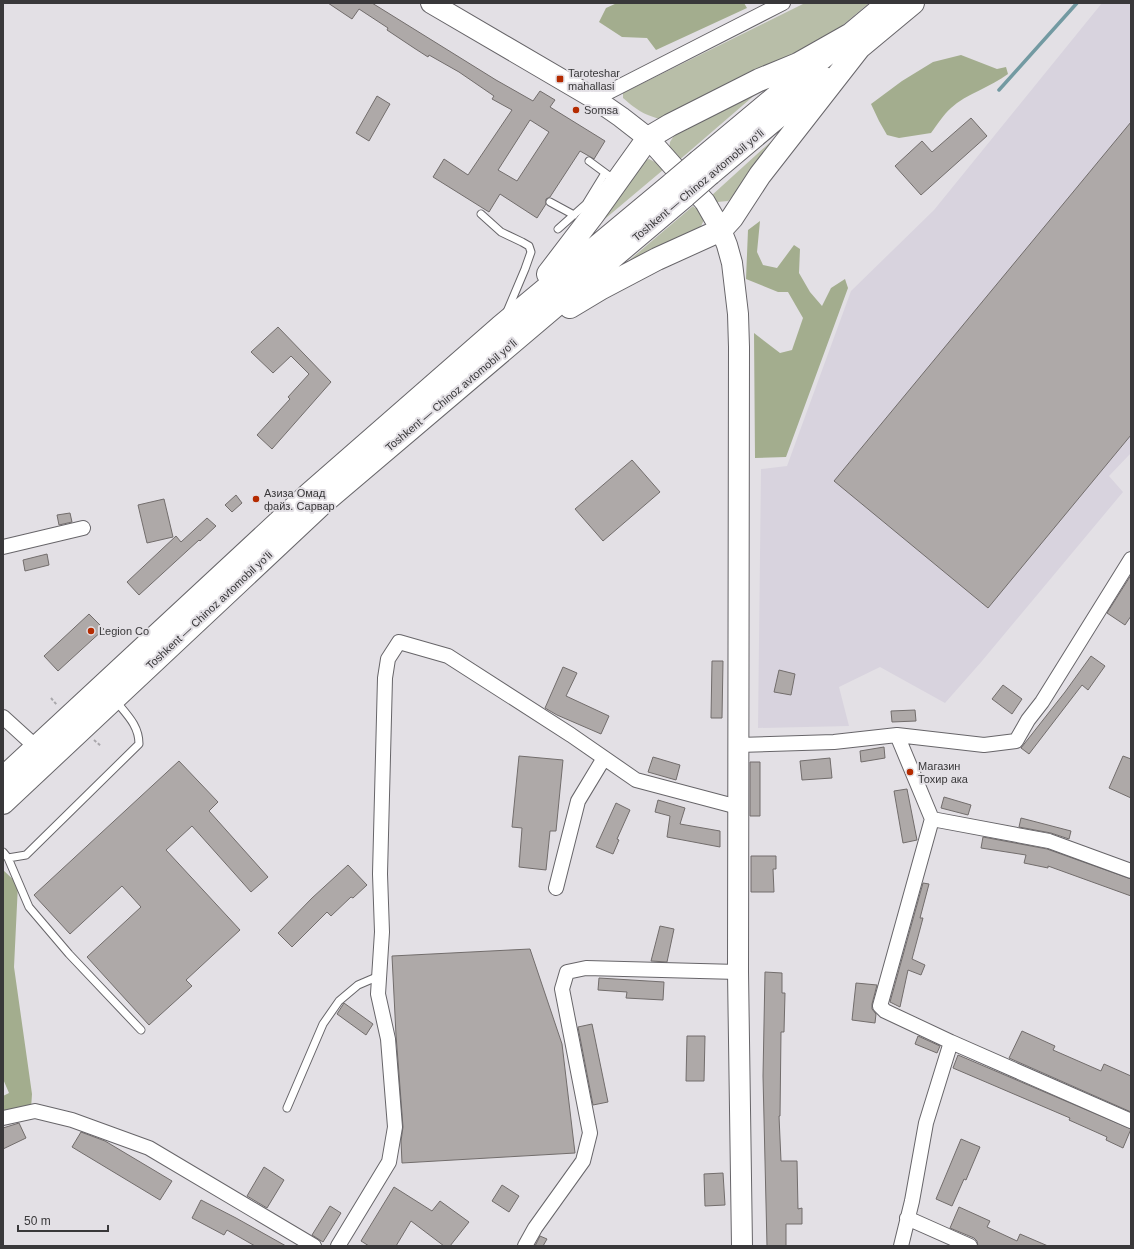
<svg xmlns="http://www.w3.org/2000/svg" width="1134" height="1249" font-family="Helvetica,sans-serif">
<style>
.built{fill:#d8d3de}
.green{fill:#b8bea8}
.forest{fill:#a3ad8e}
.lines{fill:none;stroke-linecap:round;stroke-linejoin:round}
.stream{stroke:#739aa2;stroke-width:3.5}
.building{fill:#aea9a8;stroke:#726d6c;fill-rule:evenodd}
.lane-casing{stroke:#676569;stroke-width:9}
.street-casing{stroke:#676569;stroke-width:16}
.secondary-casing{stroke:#676569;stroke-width:22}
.highway-casing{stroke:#676569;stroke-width:24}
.path{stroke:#a9a7ab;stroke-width:2;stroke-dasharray:3 2;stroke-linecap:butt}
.lane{stroke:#fff;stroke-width:7}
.street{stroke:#fff;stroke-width:14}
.secondary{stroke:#fff;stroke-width:20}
.highway{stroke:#fff;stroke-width:22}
.highway-bridge-casing{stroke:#676569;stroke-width:24;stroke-linecap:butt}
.highway-bridge{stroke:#fff;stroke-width:22}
.poi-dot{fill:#b52b00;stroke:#e3e0e5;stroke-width:1.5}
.labels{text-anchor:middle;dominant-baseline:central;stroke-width:4;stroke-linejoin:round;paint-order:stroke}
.poi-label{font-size:11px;fill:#39383a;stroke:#e3e0e5;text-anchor:start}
.street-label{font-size:11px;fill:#39383a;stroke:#e3e0e5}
</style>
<rect width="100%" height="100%" fill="#e3e0e5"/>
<!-- built -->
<path class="built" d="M1102 3H1131V453L1109 476 1123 492 982 661 945 703 880 667 839 687 849 726 758 728 761 469 787 466 851 291 934 210Z"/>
<!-- green -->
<path class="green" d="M805 3H869L823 42 664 120C644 115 638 111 623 98V93Z
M779 74 677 162 669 149 670 142 675 134Z
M799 116 741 189 728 201 717 202 711 196Z
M649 159 657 163 663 170 575 244 640 162Z
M693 206 695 208 698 206 704 220 701 226 696 233 619 269Z"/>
<!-- forest -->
<path class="forest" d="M617 3H744L747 8 656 50 647 38 622 37 599 22 606 8Z
M961 55 997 69 1006 67 1008 74C991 87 966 94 951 108 943 115 937 125 931 133L899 138 887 135 879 121 871 104 902 81 933 62Z
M760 221 757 252 763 265 777 268 794 245 800 249 799 273 810 292 822 306 831 288 845 279 848 288 786 457 755 458 754 333 780 353 792 350 803 318 788 292H778L746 279 748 230Z
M3 870 18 884 14 967 32 1094 31 1109 3 1114V1096L9 1093 3 1079Z"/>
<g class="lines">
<!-- stream -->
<path class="stream" d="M999 90 1077 3"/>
</g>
<!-- building -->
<path class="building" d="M328 3H372L496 80 533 101 540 91 555 100 550 107 605 141 594 159 580 151 550 197 546 199V204L537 218 500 194 489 212 433 177 444 159 468 175 512 110 492 99 494 96 459 72 429 55 428 57 414 48 387 30 388 28 359 9 352 19ZM530 120 549 132 517 181 498 170Z
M377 96 390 104 369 141 356 133Z
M971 118 987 136 921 195 895 166 922 141 932 152Z
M1131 122V435L988 608 834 481Z
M278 327 331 382 272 449 257 435 290 399 288 397 309 374 291 356 273 373 251 352Z
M632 460 660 492 603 541 575 509Z
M236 495 242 503 232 512 225 505Z
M164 499 173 537 147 543 138 505Z
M70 513 72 522 59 525 57 515Z
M207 518 216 526 200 541 199 540 139 595 127 582 176 536 181 542Z
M47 554 49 565 25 571 23 560Z
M1131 575V616L1125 625 1107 613Z
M89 614 104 629 58 671 44 656Z
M1091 656 1105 666 1088 690 1082 685 1029 754 1021 748 1065 692Z
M712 661H723L722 718H711Z
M563 667 577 673 566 696 609 716 601 734 557 715 545 708Z
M779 670 795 674 791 695 774 692Z
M1003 685 1022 699 1012 714 992 699Z
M915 710 916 721 892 722 891 711Z
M884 747 885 758 861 762 860 751Z
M519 756 563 760 556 831H550L546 870 519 867 522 828 512 827Z
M1123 756 1131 759V798L1109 788Z
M653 757 680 765 676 780 648 772Z
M830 758 832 778 802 780 800 761Z
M179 761 218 802 209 811 268 877 251 892 192 826 166 850 240 930 186 980 192 986 149 1025 87 957 141 907 122 886 70 934 34 895Z
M750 762H760V816H750Z
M907 789 917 840 903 843 894 791Z
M944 797 971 805 968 815 941 808Z
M658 800 685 808 680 824 720 831V847L667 837 670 816 655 812Z
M616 803 630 810 617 839 619 840 613 854 596 847Z
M1021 818 1071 831 1069 839 1051 833 1019 827Z
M983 837 1047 849 1131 879V896L1048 866V868L1024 863 1026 855 981 848Z
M751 856H776V869H773L774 892H751Z
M348 865 367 885 353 898 351 897 331 916 327 912 292 947 278 933 312 898Z
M923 883 929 884 920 918H923L912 959 925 965 921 975 908 970 900 1007 890 1002Z
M660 926 674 929 667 962 651 961Z
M530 949 562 1044 575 1153 402 1163 401 1141 403 1127 396 1035 392 956Z
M765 972 782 973V993H785L784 1032H781L780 1116H779L781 1161H797L798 1209 802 1208V1224H786V1246H767L763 1076Z
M599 978 664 982 663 1000 626 998 627 992 598 990Z
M856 983 877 985 872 1004V1009L876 1014 875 1023 852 1020Z
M344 1003 373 1024 366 1035 337 1014Z
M592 1024 608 1102 593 1105 578 1027Z
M1022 1031 1055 1046 1053 1050 1101 1071 1104 1064 1131 1076V1112L1009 1058Z
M687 1036H705L704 1081H686Z
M918 1036 940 1046 937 1053 915 1044Z
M958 1055 1131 1129 1123 1148 1106 1140 1107 1137 1069 1120 1070 1118 953 1068Z
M19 1123 26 1138 3 1149V1128Z
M81 1132 105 1141 172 1181 160 1200 72 1147Z
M961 1139 980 1147 966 1180 964 1179 952 1206 936 1199Z
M264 1167 284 1180 267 1208 247 1196Z
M723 1173 725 1205 705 1206 704 1174Z
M502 1185 519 1196 509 1212 492 1201Z
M394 1187 432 1211 440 1201 469 1222 450 1246H444L411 1221 396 1246H369L361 1241Z
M201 1200 236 1218 286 1246H255L227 1230 224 1235 192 1218Z
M330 1206 341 1213 323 1242 312 1235Z
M959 1207 990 1221 987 1227 1017 1241 1020 1234 1048 1246H978L977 1241 974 1238 950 1228Z
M540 1236 547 1239 543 1246H535Z"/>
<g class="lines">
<!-- lane casing -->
<g class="lane-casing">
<path id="lane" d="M589 161 608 175
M550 202 574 215
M481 214 501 232 522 242 529 246 531 252 525 269 506 314
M558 229 586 204 605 173
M3 852 8 858 26 855 139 744C139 725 126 714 115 700
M8 858 29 907 69 954 141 1030
M287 1108 323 1024 339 1001 358 985 379 976"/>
</g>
<!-- street casing -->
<g class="street-casing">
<path id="street" d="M595 99 783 3
M3 547 83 528
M3 717 36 747
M897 735 932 819 1049 841 1131 871
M738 745 834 742 897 735 984 745 1016 741 1028 720 1042 702 1131 559
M932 819 880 1006 885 1011 951 1042 1131 1121
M556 888 578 801 604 758
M3 1118 35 1111 72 1120 149 1148 314 1246
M907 1218 970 1246
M338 1246 389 1162 395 1127 388 1039 378 994 382 932 380 874 385 678 388 659 399 642 448 656 571 735 636 780 738 807
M525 1246 535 1228 583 1161 590 1133 562 989 567 972 586 968 738 972
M901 1246 912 1201 926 1123 951 1042"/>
</g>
<!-- secondary casing -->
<g class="secondary-casing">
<path id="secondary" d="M431 3 595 99 621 117 648 138 705 202 721 230 727 245 732 263 738 314 739 347 738 972 742 1246"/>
</g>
<!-- highway casing -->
<g class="highway-casing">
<path id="highway" d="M848 57 913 3
M699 161 888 3
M710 174 824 78
M548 274 593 215 648 138 670 125 759 80 798 64 851 34
M570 307 600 289 657 259 721 230 732 218 760 175 859 48
M3 778 309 494 500 327 673 183
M3 803 323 503 685 196"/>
</g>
<!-- path -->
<path class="path" d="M51 698 57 705
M94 740 101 746"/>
<!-- lane -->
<use href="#lane" class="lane"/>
<!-- street -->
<use href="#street" class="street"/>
<!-- secondary -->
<use href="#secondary" class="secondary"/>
<!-- highway -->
<use href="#highway" class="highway"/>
<!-- highway-bridge casing -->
<g class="highway-bridge-casing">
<path id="highway-bridge" d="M673 183 699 161
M685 196 710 174"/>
</g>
<!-- highway-bridge -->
<use href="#highway-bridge" class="highway-bridge"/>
</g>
<!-- markers -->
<g class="poi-dot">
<rect x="556" y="75" width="8" height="8" rx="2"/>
<circle cx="576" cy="110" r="4"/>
<circle cx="256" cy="499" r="4"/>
<circle cx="91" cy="631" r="4"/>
<circle cx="910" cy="772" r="4"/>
</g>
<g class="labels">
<!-- poi labels -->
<g class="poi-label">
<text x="568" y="73">Taroteshar<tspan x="568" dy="13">mahallasi</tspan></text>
<text x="584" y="110">Somsa</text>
<text x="264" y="493">Азиза Омад<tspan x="264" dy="13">файз. Сарвар</tspan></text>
<text x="99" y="631">Legion Co</text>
<text x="918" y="766">Магазин<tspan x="918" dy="13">Тохир ака</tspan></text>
</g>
<!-- street labels -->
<g class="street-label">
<text transform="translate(698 185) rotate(-40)">Toshkent — Chinoz avtomobil yoʻli</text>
<text transform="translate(451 395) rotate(-40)">Toshkent — Chinoz avtomobil yoʻli</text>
<text transform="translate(209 610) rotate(-43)">Toshkent — Chinoz avtomobil yoʻli</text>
</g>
</g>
<!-- border -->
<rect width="1134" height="1249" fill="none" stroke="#39383a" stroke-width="8"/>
<!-- scale -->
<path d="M18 1225v6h90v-6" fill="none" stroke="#39383a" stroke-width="2"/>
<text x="24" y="1225" font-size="12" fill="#39383a" stroke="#e3e0e5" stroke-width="3" paint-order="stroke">50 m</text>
</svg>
